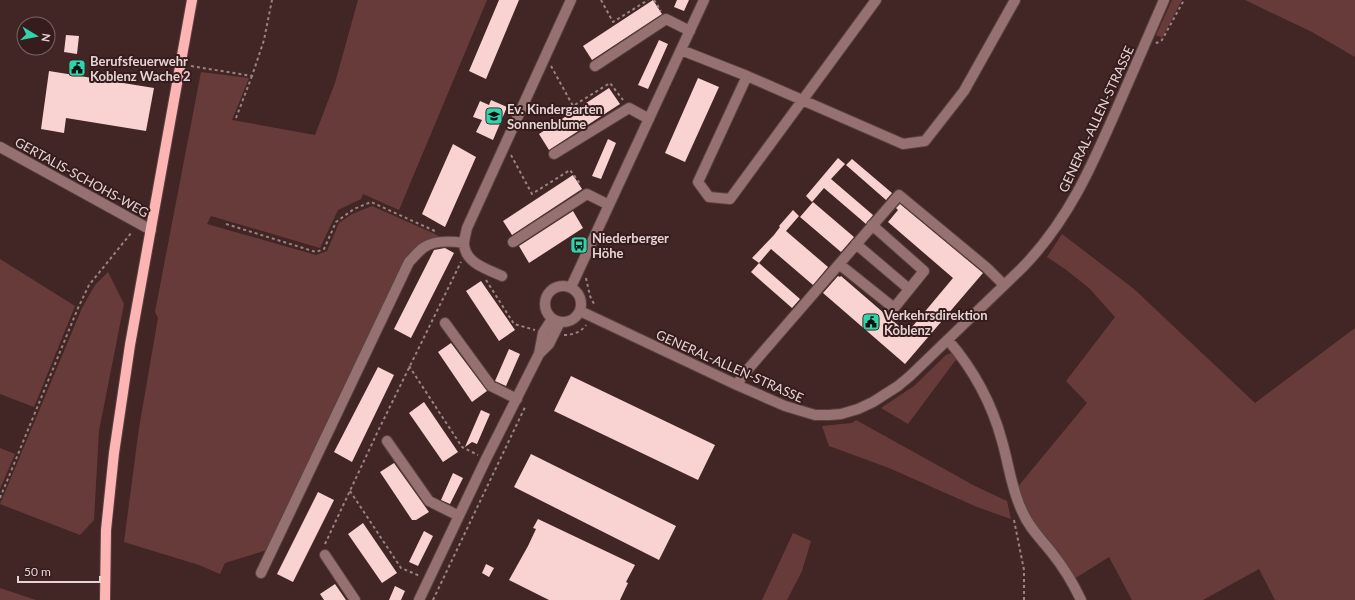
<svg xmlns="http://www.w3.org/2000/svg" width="1355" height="600" font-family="Lato,sans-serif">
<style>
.green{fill:#683b3b}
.building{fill:#f8d3d1}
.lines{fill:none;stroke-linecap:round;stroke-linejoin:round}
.minor-casing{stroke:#5b4241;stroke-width:12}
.major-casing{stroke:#5b4241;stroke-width:12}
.path{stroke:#9a8383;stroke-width:2;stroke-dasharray:3 3;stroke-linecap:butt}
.minor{stroke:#957271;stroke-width:10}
.major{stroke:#fdb5b4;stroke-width:10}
.labels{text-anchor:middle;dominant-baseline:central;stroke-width:4;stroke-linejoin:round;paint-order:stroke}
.poi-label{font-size:13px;font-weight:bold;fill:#e6d3d3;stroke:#361c1c;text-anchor:start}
.street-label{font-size:13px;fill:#e6d3d3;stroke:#361c1c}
</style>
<rect width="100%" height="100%" fill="#412625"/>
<!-- green -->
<path class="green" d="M358 0H487L399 210 363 194 361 199 338 210 320 248 211 216 207 224 316 255 327 251 339 223 352 214 372 206 435 234 441 238 421 246 267 550 225 563 220 574 199 565 124 542 139 428 158 318 155 312 201 72 249 78 232 120 315 135 335 83Z
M1172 0H1182L1162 38 1156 35Z
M1245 0H1355V57L1312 32Z
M1062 234 1134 289 1255 403 1355 328V600H1275L1259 569 1203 600H1132L1109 557 1074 579 1037 533 1016 489 1087 403 1066 381 1115 317 1089 288 1065 269 1047 257Z
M0 259 75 306 34 407 0 394Z
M108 272 124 304 99 431 94 520 80 535 0 504 82 308 95 285Z
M952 353 958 357 908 424 881 408 914 386 946 355Z
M856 420 975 486 1007 501 1011 519 977 507 889 468 829 446 822 426 852 423Z
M0 448 15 454 0 489Z
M793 533 811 541 802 571 787 600H762Z
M0 588 36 600H0Z"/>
<!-- building -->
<path class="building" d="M499 0H519L486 79 469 71Z
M653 0 662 14 592 60 583 46Z
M677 0H689L684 11 674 7Z
M66 35 79 36 77 54 64 52Z
M659 40 668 44 648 89 638 85Z
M49 71 154 88 146 131 66 118 64 133 41 129Z
M698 78 719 87 685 162 665 153Z
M609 88 620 104 549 150 539 134Z
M491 100 507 107 493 140 476 132 482 120 473 117 480 101 489 105Z
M608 139 616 143 601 179 592 176Z
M453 144 476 157 445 227 422 214Z
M838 158 845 164 831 179 873 215 866 224 824 188 812 202 806 196Z
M852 159 892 193 886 200 846 165Z
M573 175 582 189 512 235 503 221Z
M813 202 854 237 841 252 800 217Z
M900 204 983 273 905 364 823 293 838 276 840 277 841 276 907 333 953 278 888 222 898 210 896 208Z
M793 210 799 216 786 231 828 267 813 285 771 249 759 263 752 258 774 235 780 227 779 226Z
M573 211 583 228 529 263 519 246Z
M445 248 454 253 411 338 394 329 434 250Z
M759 263 800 299 792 308 751 272Z
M481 281 515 330 499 341 466 291Z
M451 343 487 391 472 402 438 352Z
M509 349 520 354 506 386 495 381Z
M378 367 394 375 352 462 334 452Z
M571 376 715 445 698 480 554 411Z
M424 402 458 452 443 462 409 413Z
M481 410 490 414 477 444 472 442 465 447Z
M531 454 676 526 659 560 514 487Z
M394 463 429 512 416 520H412L380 472Z
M453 473 463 478 450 504 441 500Z
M318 492 334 500 293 582 277 574Z
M538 519 635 565 626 582 628 583 620 600H549L509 580 528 546 536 529 533 528Z
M363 523 397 573 382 583 348 534Z
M424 531 433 536 418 566 409 562Z
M486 564 494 568 489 577 482 573Z
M335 584 346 600H324L320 594Z
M395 586 405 591 401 600H389Z"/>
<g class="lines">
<!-- minor casing -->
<g class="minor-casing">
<path id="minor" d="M681 50 747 76 903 144 925 141 964 91 1015 0
M595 66 666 19 690 31
M747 76 698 182 709 197 730 199 876 0
M0 147 151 230
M554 154 629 108 649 119
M513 242 587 194 609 205
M856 244 909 289
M839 264 894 308 924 271 872 225
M502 276C487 269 465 263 464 244 464 239 466 233 467 228L571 0
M545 304a18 18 0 1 1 36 0a18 18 0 1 1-36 0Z
M571 287 704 0
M580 311 737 385 785 406 815 415H829L841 414 858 409 873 402 898 386 910 376 1022 268C1068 221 1092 166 1118 106 1133 71 1149 35 1164 0
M445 323 491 386 517 399
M948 340C973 369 992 404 1002 441 1009 465 1011 488 1022 511 1029 528 1041 539 1052 553 1064 568 1073 583 1081 600
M539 354 549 344 560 322
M737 385 743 375 899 195 987 268 1004 285
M387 441 429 501 459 516
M325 555 355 600
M261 573 409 262C413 258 418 252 423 248 434 240 451 241 464 243
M419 600 486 459 539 354 543 333 552 319"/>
</g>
<!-- major casing -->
<g class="major-casing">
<path id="major" d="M105 600 106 530 114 453 130 345 192 0"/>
</g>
<!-- path -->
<path class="path" d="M601 0 613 22 648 0
M654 0 661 11
M1156 42 1157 43 1162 40 1184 0
M191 66 252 76 264 40 272 0
M551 66 573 106 610 83 623 100
M236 118 252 76
M511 155 532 194 570 170 581 185
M226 224 316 252 324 249 336 222 354 209 371 202 437 232
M586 278 590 296 595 306
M486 280 514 324 535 330
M564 335C573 335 581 332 586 325
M409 366 462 447 478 455
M350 491 401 568 420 576
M0 498 78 308 89 285 132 232
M1014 520 1024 570V600
M325 544 378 431 461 262
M433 600 526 405"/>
<!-- minor -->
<use href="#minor" class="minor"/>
<!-- major -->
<use href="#major" class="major"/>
</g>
<!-- icons -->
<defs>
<g id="civic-square" transform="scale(0.9)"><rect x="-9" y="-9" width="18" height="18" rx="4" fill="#2fd4aa" stroke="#361c1c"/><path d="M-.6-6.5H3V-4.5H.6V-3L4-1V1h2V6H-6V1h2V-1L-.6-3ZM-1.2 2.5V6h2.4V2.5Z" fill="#111"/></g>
<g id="school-square" transform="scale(0.9)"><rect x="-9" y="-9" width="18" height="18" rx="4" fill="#2fd4aa" stroke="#361c1c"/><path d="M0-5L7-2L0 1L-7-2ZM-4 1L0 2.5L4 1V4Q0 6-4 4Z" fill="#111"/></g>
<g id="bus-square" transform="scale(0.9)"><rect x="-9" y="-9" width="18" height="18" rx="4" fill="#2fd4aa" stroke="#361c1c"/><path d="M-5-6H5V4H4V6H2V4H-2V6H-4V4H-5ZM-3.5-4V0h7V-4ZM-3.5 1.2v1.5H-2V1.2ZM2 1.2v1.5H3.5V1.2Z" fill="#111"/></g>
</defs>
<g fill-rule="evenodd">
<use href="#civic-square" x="77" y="68"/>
<use href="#school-square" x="494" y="116"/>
<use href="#bus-square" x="579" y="245"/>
<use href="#civic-square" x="871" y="322"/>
</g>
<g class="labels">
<!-- poi labels -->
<g class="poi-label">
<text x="90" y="61">Berufsfeuerwehr<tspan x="90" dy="15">Koblenz Wache 2</tspan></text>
<text x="507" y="109">Ev. Kindergarten<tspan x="507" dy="15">Sonnenblume</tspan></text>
<text x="592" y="238">Niederberger<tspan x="592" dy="15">Höhe</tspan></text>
<text x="884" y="315">Verkehrsdirektion<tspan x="884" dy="15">Koblenz</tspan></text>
</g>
<!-- street labels -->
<g class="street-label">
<text transform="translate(1096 119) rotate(-65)">GENERAL-ALLEN-STRASSE</text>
<text transform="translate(82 177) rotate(29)">GERTALIS-SCHOHS-WEG</text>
<text transform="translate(730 366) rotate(24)">GENERAL-ALLEN-STRASSE</text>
</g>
</g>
<!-- north arrow -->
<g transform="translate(36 36) rotate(100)"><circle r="19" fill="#361c1c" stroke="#7c6565"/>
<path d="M0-3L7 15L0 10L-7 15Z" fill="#2fd4aa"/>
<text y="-6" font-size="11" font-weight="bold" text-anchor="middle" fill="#e6d3d3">N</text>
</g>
<!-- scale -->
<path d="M18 576v6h82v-6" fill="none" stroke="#e6d3d3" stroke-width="2"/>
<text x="24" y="576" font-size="12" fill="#e6d3d3" stroke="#361c1c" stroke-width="3" paint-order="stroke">50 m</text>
</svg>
